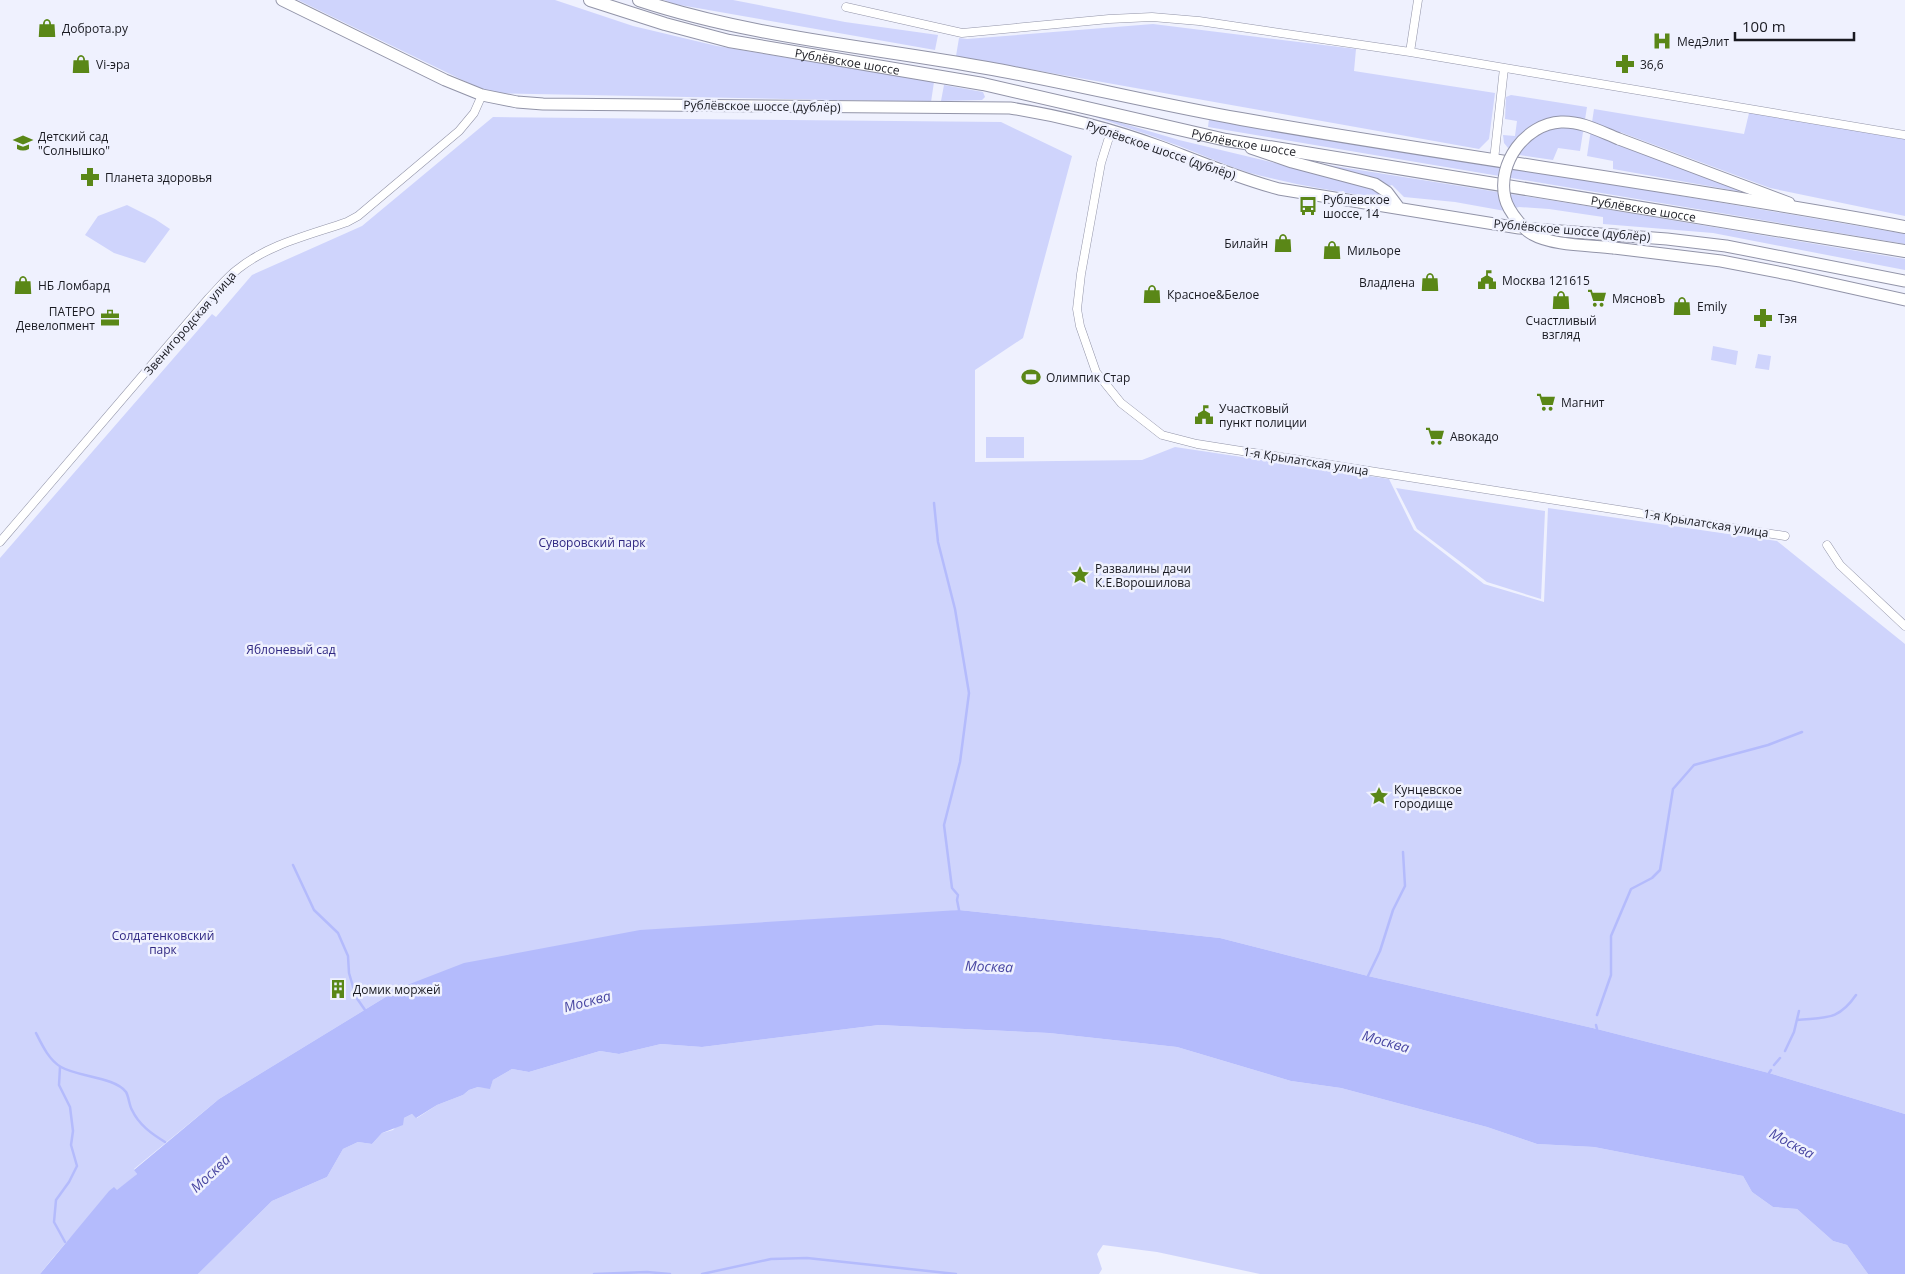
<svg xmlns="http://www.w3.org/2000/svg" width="1905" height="1274" font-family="'Open Sans',sans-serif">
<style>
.green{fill:#cfd4fc}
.water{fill:#b4bbfc}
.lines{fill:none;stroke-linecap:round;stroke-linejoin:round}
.stream{stroke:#b4bbfc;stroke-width:2.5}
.street-casing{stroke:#9294a8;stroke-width:9}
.secondary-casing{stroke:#9294a8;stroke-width:13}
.primary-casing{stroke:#9294a8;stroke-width:14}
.street{stroke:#fff;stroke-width:8}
.secondary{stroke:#fff;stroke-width:11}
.primary{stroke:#fff;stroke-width:12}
.secondary-bridge-casing{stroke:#9294a8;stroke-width:13;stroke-linecap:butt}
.secondary-bridge{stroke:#fff;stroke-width:11}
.labels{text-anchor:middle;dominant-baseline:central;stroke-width:5;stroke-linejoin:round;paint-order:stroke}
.poi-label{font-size:12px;fill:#191a21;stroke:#eff1fe;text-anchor:start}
.street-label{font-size:12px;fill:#191a21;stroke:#eff1fe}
.park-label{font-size:12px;fill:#2f2782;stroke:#eff1fe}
.water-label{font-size:14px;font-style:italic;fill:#4846a2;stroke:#eff1fe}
</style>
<rect width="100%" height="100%" fill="#eff1fe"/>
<!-- green -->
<path class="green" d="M298 0H555L633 26 717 46 934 82 931 102 489 93Z
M664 0H733L845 22 938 35 935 50 674 4Z
M1153 24 1356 49 1354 71 1495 93 1489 139 1479 149 956 56 959 38 967 39Z
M944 85 983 92 985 97 982 100 941 101Z
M1511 95 1587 107 1580 151 1558 148 1553 160 1513 154 1504 143 1503 135 1515 136 1517 121 1505 119 1506 97Z
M1594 109 1744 134 1750 109 1905 138V216L1770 188 1620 132 1615 144 1742 190V192L1613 169V161L1587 156Z
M1091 114 1179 140 1300 169 1376 190 1380 193 1377 197C1335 192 1291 184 1250 173 1222 164 1196 152 1168 142 1142 132 1115 124 1089 115Z
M493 117 1001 122 1072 156 1023 338 975 370V462L1142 460 1175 447 1389 479 1414 530 1484 584 1544 602 1548 508 1777 541 1905 644V1114L1769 1073 1597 1029 1368 976 1220 938 959 910 402 987 219 1099 134 1169 137 1174C101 1204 69 1237 40 1274H0V558L212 314 216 317 252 275 362 226Z
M1209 119 1594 181 1905 234V244L1208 127Z
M1309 162 1599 208 1905 259V270L1713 233 1603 224V217L1549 209 1519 207 1505 211 1455 202 1404 197 1392 185 1389 186 1375 179Z
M127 205 155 219 170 229 145 263 114 253 85 235 98 216Z
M1713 346 1738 351 1736 365 1711 360Z
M1758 354 1771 356 1769 370 1755 368Z
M986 437H1024V458H986Z
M1396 488 1545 511 1541 599 1487 582 1417 529Z
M879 1025 1049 1033 1177 1047 1291 1081 1341 1088 1487 1127 1537 1144 1594 1147 1743 1176 1752 1192 1773 1207 1797 1209 1833 1241 1847 1245 1868 1274H1260L1157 1252 1103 1245 1097 1254 1102 1269 1099 1274H198L272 1201 327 1177 343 1149 358 1142 372 1144 382 1133 393 1130 404 1118 412 1114 417 1118 437 1105 463 1095 469 1090 478 1087 490 1088 493 1080 512 1069 529 1072 600 1051 619 1054 661 1044 702 1047Z"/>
<!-- water -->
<path class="water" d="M959 910 1220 938 1368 976 1597 1029 1769 1073 1905 1114V1274H1868L1847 1245 1833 1241 1797 1209 1773 1207 1752 1192 1743 1176 1594 1147 1537 1144 1487 1127 1341 1088 1291 1081 1177 1047 1049 1033 879 1025 702 1047 661 1044 619 1054 600 1051 529 1072 512 1069 493 1080 490 1089 478 1087 469 1090 463 1095 437 1105 416 1118 412 1114 404 1118 403 1125 382 1133 372 1144 358 1142 343 1149 327 1177 272 1201 198 1274H40L109 1191 114 1187 117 1190 137 1174 134 1170 219 1099 402 987 464 963 640 930Z"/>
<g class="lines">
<!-- stream -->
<path class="stream" d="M934 503 938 542 955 609 969 693 960 762 944 825 952 888 958 895 957 900 959 910
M293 865 314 910 338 933 348 956 349 973 356 997 365 1010
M1368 976 1380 951 1393 910 1405 886 1403 852
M1597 1015 1611 975V936L1631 889 1652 878 1660 870 1673 789 1694 765 1768 745 1802 732
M1797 1020C1826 1017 1838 1021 1856 995
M1596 1025 1597 1029
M36 1033C42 1045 49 1060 61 1067 78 1077 115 1077 126 1092 129 1097 129 1105 132 1110 139 1125 152 1134 165 1142
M1785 1051 1794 1032 1799 1011
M1774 1065 1780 1058
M60 1067 59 1085 70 1107 73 1131 71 1145 77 1166 69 1182 56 1200 54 1222 65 1242
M1769 1073 1771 1070
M594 1274 647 1272 670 1274
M702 1274 771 1259 807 1258 956 1274"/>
<!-- street casing -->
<g class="street-casing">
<path id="street" d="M846 7 962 33 1109 19 1152 17 1199 21 1410 52 1905 135
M1410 52 1418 0
M1111 131 1101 163 1081 274 1077 309 1080 326 1096 372 1121 403 1162 435 1197 444 1785 536
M1494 160 1504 68
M0 542 208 299C218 289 227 277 238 269 269 244 310 235 347 222L358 216 459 131 474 113 482 95
M1827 545 1840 565 1905 626"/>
</g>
<!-- secondary casing -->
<g class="secondary-casing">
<path id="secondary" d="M282 0 445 80 482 95 517 102 543 104 1010 108C1062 116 1112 129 1161 147 1200 162 1238 178 1279 189L1519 228 1667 239 1726 246 1905 281
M1619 139 1789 203
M1251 148 1292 162 1375 184 1387 192 1399 208
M1614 248 1721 261 1788 274 1905 300"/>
</g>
<!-- primary casing -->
<g class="primary-casing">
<g id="primary">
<path id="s1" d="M590 0 665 24 729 41 983 84 1226 140 1905 251"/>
<path d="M639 0C751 37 871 47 987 68 1072 83 1156 104 1241 119 1462 158 1685 186 1905 227"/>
</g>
</g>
<!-- street -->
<use href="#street" class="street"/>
<!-- secondary -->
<use href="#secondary" class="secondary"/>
<!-- primary -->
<use href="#primary" class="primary"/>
<!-- secondary-bridge casing -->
<g class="secondary-bridge-casing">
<path id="secondary-bridge" d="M1614 248C1590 245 1553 246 1532 234 1526 231 1522 226 1518 221 1513 215 1507 207 1505 198 1497 163 1525 124 1561 122 1582 121 1601 132 1619 139"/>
</g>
<!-- secondary-bridge -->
<use href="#secondary-bridge" class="secondary-bridge"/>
</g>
<!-- icons -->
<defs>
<g id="shop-bare" transform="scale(1.5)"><path d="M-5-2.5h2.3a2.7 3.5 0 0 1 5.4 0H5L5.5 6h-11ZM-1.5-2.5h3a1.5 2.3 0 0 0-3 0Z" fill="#5a8717" stroke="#eff1fe" stroke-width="2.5" paint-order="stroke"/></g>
<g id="hospital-bare" transform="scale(1.5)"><path d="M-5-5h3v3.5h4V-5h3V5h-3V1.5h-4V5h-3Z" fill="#5a8717" stroke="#eff1fe" stroke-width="2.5" paint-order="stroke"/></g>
<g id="pharmacy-bare" transform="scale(1.5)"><path d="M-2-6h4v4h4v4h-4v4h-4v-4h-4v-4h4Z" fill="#5a8717" stroke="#eff1fe" stroke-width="2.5" paint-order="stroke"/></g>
<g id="school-bare" transform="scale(1.5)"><path d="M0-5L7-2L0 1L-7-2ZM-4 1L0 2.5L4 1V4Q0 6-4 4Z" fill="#5a8717" stroke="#eff1fe" stroke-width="2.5" paint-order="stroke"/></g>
<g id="bus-bare" transform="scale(1.5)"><path d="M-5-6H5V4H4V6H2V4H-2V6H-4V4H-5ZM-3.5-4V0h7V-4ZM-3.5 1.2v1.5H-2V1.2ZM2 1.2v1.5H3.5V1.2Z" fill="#5a8717" stroke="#eff1fe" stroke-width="2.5" paint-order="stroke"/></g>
<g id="civic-bare" transform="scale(1.5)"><path d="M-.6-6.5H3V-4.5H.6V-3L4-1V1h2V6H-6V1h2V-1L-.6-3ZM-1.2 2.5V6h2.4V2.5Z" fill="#5a8717" stroke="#eff1fe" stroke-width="2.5" paint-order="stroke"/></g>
<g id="supermarket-bare" transform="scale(1.5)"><path d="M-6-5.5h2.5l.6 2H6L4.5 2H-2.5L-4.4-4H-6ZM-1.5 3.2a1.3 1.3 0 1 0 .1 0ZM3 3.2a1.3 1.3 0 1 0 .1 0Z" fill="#5a8717" stroke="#eff1fe" stroke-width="2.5" paint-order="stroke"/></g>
<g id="office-bare" transform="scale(1.5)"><path d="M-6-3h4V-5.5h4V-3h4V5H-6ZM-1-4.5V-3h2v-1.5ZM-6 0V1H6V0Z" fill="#5a8717" stroke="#eff1fe" stroke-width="2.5" paint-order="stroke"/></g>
<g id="stadium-bare" transform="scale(1.5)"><path d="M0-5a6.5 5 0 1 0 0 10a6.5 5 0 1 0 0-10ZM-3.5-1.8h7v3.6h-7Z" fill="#5a8717" stroke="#eff1fe" stroke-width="2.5" paint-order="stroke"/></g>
<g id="sight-bare" transform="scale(1.5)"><path d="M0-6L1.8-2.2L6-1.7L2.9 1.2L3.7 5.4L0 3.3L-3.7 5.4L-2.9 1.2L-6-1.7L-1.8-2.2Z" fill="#5a8717" stroke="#eff1fe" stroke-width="2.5" paint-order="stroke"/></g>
<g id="building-bare" transform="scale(1.5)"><path d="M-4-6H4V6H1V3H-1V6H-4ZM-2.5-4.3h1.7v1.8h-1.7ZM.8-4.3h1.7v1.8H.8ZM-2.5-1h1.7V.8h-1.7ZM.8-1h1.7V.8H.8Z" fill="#5a8717" stroke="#eff1fe" stroke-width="2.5" paint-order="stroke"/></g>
</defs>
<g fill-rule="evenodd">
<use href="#shop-bare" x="47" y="28"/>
<use href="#hospital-bare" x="1662" y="41"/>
<use href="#shop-bare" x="81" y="64"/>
<use href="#pharmacy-bare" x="1625" y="64"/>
<use href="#school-bare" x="23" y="143"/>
<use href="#pharmacy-bare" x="90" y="177"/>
<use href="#bus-bare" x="1308" y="206"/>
<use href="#shop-bare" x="1283" y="243"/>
<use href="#shop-bare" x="1332" y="250"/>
<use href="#civic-bare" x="1487" y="280"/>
<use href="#shop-bare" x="1430" y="282"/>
<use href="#shop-bare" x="23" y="285"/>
<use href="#shop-bare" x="1152" y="294"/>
<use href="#supermarket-bare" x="1597" y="298"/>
<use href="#shop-bare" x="1561" y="300"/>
<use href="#shop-bare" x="1682" y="306"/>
<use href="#office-bare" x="110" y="318"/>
<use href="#pharmacy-bare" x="1763" y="318"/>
<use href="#stadium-bare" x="1031" y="377"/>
<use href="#supermarket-bare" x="1546" y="402"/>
<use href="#civic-bare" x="1204" y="415"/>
<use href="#supermarket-bare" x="1435" y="436"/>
<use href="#sight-bare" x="1080" y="575"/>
<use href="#sight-bare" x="1379" y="796"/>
<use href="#building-bare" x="338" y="989"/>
</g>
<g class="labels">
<!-- poi labels -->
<g class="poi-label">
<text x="62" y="28">Доброта.ру</text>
<text x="1677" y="41">МедЭлит</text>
<text x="96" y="64">Vi-эра</text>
<text x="1640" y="64">36,6</text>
<text x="38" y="136">Детский сад<tspan x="38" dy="14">"Солнышко"</tspan></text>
<text x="105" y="177">Планета здоровья</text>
<text x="1323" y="199">Рублевское<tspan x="1323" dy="14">шоссе, 14</tspan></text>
<text x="1268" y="243" text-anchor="end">Билайн</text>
<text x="1347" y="250">Мильоре</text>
<text x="1502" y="280">Москва 121615</text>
<text x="1415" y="282" text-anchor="end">Владлена</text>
<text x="38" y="285">НБ Ломбард</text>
<text x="1167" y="294">Красное&amp;Белое</text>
<text x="1612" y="298">МясновЪ</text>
<text x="1697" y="306">Emily</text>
<text x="95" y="311" text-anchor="end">ПАТЕРО<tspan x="95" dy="14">Девелопмент</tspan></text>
<text x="1778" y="318">Тэя</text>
<text x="1561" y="320" text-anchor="middle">Счастливый<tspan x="1561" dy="14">взгляд</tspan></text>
<text x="1046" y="377">Олимпик Стар</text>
<text x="1561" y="402">Магнит</text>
<text x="1219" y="408">Участковый<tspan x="1219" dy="14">пункт полиции</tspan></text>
<text x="1450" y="436">Авокадо</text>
<text x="1095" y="568">Развалины дачи<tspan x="1095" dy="14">К.Е.Ворошилова</tspan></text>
<text x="1394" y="789">Кунцевское<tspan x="1394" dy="14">городище</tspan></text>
<text x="353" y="989">Домик моржей</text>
</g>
<!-- street labels -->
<g class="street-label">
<text stroke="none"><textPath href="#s1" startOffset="265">Рублёвское шоссе</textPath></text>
<text transform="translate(762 106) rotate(1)">Рублёвское шоссе (дублёр)</text>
<text stroke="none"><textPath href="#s1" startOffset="670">Рублёвское шоссе</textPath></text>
<text transform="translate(1161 150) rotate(19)">Рублёвское шоссе (дублёр)</text>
<text stroke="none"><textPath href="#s1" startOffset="1075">Рублёвское шоссе</textPath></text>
<text transform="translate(1572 230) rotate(5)">Рублёвское шоссе (дублёр)</text>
<text transform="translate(190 323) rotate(-49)">Звенигородская улица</text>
<text transform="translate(1306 461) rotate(9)">1-я Крылатская улица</text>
<text transform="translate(1706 523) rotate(9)">1-я Крылатская улица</text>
</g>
<!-- park labels -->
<g class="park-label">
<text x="592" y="542">Суворовский парк</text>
<text x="291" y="649">Яблоневый сад</text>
<text x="163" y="935">Солдатенковский<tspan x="163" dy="14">парк</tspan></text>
</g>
<!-- water labels -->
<g class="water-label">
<text transform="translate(989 966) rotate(2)">Москва</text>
<text transform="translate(587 1001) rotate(-15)">Москва</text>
<text transform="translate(1386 1041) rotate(16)">Москва</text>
<text transform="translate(1792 1143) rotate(28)">Москва</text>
<text transform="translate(210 1173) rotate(-43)">Москва</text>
</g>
</g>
<!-- scale -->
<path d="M1735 32v8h119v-8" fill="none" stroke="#191a21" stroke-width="2.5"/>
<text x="1742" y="32" font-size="15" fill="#191a21" stroke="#eff1fe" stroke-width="4" paint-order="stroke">100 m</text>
</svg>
